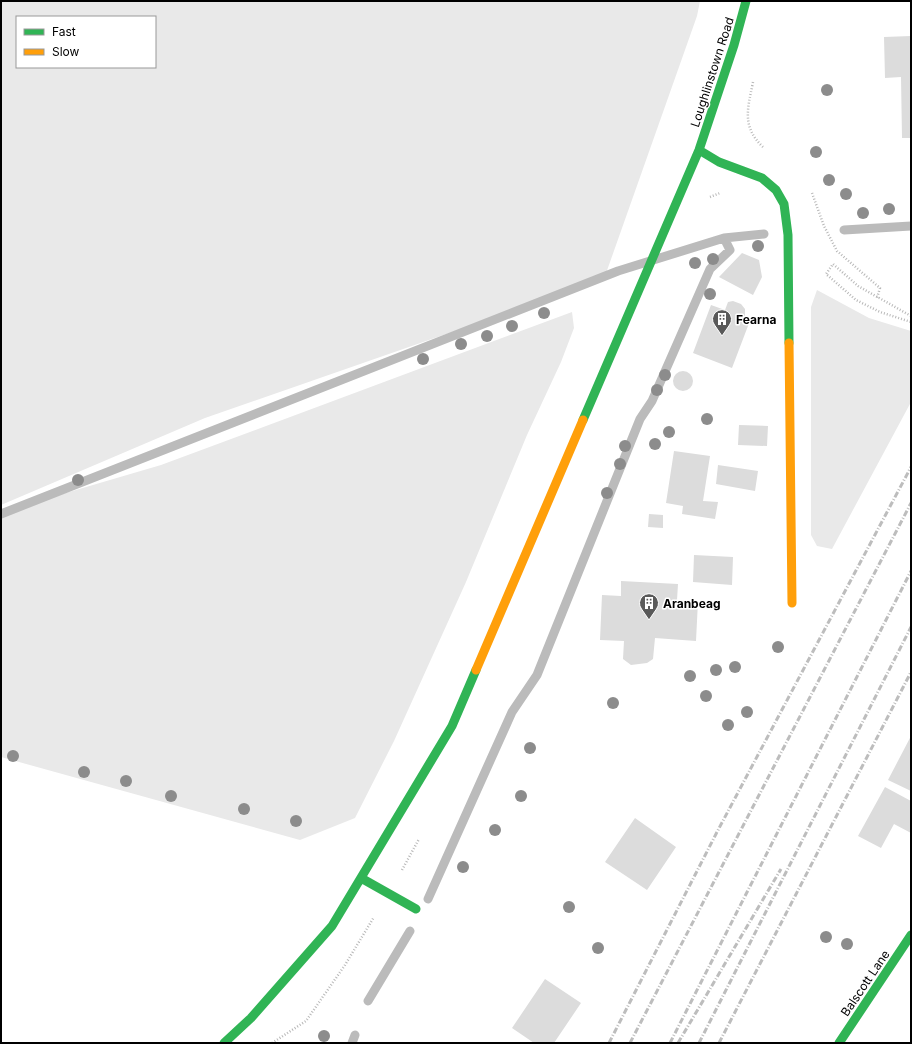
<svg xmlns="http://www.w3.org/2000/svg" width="912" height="1044" font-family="Inter,sans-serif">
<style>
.green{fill:#e9e9e9;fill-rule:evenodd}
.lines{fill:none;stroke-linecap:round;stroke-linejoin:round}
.stream{stroke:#bbb;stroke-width:9}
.building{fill:#dcdcdc}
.path{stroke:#b8b8b8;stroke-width:2.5;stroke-dasharray:1 2;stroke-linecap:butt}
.fast{stroke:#30b455;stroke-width:9}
.slow{stroke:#ff9f0a;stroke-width:9}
.rail{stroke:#bdbdbd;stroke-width:3;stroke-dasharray:6 2 1 2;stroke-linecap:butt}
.tree{fill:#8c8c8c}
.labels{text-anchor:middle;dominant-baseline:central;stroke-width:3;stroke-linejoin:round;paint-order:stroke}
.street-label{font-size:12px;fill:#000;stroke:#fff}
.poi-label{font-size:12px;font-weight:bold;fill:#000;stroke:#fff;text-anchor:start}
</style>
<rect width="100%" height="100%" fill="#fff"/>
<!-- green -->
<path class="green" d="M1 1H700L697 16 604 279 205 418 1 505ZM17 17H155V67H17Z
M817 290 869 318 911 331V402L832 549 817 546 811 535V307Z
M572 312 574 328 561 362 527 435 466 582 394 741 355 818 300 840 1 757V512L161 465Z"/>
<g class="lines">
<!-- stream -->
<path class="stream" d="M844 230 911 226
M1 514 618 271 724 238 764 234
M428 899 512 712 537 675 640 419 652 401 710 269 730 250 724 238
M368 1001 410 931
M352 1043 355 1035"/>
</g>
<!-- building -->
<path class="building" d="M911 36V138H902L901 77 885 78 884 37Z
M742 253 759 260 762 277 753 295 719 277Z
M733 301 741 304 745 309V316L751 318 732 368 693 353 711 305 725 310 728 302Z
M673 381a10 10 0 1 1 20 0a10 10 0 1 1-20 0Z
M739 425 768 426 767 446 738 445Z
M674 451 710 456 703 501 718 502 715 519 682 514 683 506 666 503Z
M718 465 758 471 755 491 716 484Z
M649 514 663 515V528L648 527Z
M694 555 733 557 732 585 693 582Z
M621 581 678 584 677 600 698 601 696 641 655 638 653 659 647 663 631 665 623 659 624 641 600 640 602 595 621 596Z
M911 736V791L888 780Z
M885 787 911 801V833L894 824 881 848 858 836Z
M635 818 676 847 647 890 605 862Z
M545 979 581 1003 554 1043H534L512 1028Z"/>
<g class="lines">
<!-- path -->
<path class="path" d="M753 82C748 108 741 126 763 147
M812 193 824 226 837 251 880 288 877 298
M710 197 720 193
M911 316 858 286 833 264 826 274 856 300 880 312 911 322
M402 870 419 839
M272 1043 306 1021 345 965 374 917"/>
<!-- fast -->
<path class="fast" d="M699 150 719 162 762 178 776 190 784 204 788 235 789 343
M583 420 699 150 734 45 746 1
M361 878 416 909
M224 1043 251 1018 332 926 452 726 476 670
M839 1043 911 935"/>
<!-- slow -->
<path class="slow" d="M789 343 792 603
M476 670 583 420"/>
<!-- rail -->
<path class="rail" d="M609 1043 717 832 911 467
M630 1043 911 503
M670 1043 911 571
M678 1043 781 869
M699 1043 911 627
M719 1043 911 672"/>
</g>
<!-- trees -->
<g class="tree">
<circle cx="827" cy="90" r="6"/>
<circle cx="816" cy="152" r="6"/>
<circle cx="829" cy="180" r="6"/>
<circle cx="846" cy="194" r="6"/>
<circle cx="889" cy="209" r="6"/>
<circle cx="863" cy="213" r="6"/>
<circle cx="758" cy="246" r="6"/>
<circle cx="713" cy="259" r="6"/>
<circle cx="695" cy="263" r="6"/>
<circle cx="710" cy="294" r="6"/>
<circle cx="544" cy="313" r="6"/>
<circle cx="512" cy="326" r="6"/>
<circle cx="487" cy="336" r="6"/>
<circle cx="461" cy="344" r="6"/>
<circle cx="423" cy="359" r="6"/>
<circle cx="665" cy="375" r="6"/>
<circle cx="657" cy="390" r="6"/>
<circle cx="707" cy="419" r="6"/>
<circle cx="669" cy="432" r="6"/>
<circle cx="655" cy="444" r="6"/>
<circle cx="625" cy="446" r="6"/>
<circle cx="620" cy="464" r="6"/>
<circle cx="78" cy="480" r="6"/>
<circle cx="607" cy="493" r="6"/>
<circle cx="778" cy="647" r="6"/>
<circle cx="735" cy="667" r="6"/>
<circle cx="716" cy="670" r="6"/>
<circle cx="690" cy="676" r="6"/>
<circle cx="706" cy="696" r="6"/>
<circle cx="613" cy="703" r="6"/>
<circle cx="747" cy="712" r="6"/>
<circle cx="728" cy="725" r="6"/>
<circle cx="530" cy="748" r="6"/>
<circle cx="13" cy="756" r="6"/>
<circle cx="84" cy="772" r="6"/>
<circle cx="126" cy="781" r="6"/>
<circle cx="171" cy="796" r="6"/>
<circle cx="521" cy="796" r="6"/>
<circle cx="244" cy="809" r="6"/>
<circle cx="296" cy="821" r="6"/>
<circle cx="495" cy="830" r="6"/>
<circle cx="463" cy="867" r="6"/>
<circle cx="569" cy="907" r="6"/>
<circle cx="826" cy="937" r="6"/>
<circle cx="847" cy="944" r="6"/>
<circle cx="598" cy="948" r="6"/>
<circle cx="324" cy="1036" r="6"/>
</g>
<!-- icons -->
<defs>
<g id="building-pin" transform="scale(1)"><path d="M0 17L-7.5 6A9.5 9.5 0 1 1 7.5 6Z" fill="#595959" stroke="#fff"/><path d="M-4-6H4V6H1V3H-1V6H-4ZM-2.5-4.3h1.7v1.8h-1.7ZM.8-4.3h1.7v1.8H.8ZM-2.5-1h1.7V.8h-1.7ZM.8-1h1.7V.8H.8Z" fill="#fff"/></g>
</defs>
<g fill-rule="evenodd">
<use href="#building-pin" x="722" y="319"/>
<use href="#building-pin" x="649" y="603"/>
</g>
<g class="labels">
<!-- street labels -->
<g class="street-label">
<text transform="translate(712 72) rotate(-72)">Loughlinstown Road</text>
<text transform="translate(865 983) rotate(-56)">Balscott Lane</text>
</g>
<!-- poi labels -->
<g class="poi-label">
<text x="736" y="319">Fearna</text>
<text x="663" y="603">Aranbeag</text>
</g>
</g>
<!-- border -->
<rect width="912" height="1044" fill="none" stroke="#000000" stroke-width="4"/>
<!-- legend -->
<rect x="16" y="16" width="140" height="52" fill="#ffffff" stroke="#999999"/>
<rect x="24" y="29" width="20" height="6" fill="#30b455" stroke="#999999"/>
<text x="52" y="36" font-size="12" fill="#000000">Fast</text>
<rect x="24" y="49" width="20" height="6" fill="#ff9f0a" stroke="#999999"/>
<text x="52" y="56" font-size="12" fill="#000000">Slow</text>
</svg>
